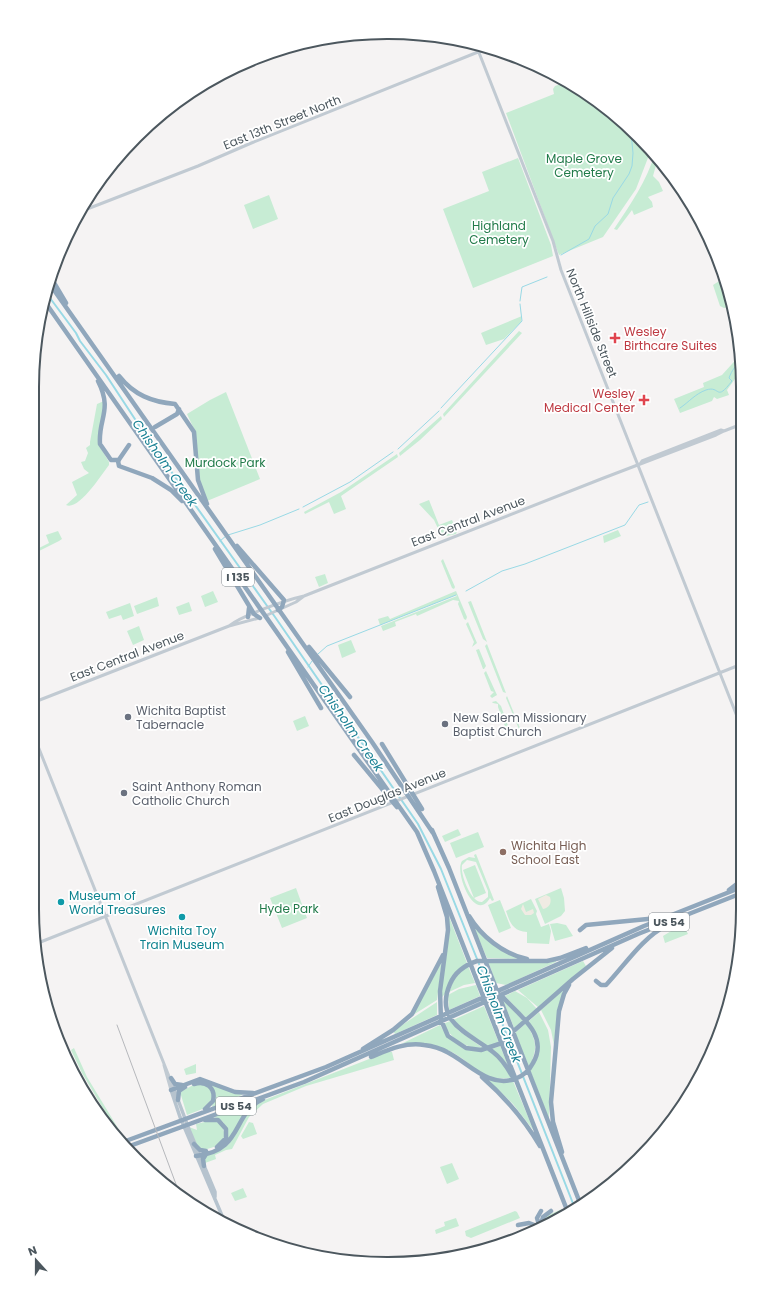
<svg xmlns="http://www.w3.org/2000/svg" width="775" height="1296" font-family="Poppins,sans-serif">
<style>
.green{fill:#c7ecd4;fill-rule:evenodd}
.sand{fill:#f0ebe3}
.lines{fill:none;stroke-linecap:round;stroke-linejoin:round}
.stream{stroke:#99d9e5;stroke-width:1}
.canal{stroke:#99d9e5;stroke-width:2}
.secondary{stroke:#c1cad2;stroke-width:3}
.primary{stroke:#b6c3ce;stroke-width:3.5}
.highway{stroke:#90a7bc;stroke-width:4.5}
.rail{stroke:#b6b8bc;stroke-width:1}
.health-dot{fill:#e0444e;stroke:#fff;stroke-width:1.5}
.worship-dot{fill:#6b7280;stroke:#fff;stroke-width:1.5}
.education-dot{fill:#8d6e63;stroke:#fff;stroke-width:1.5}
.culture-dot{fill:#0f9aa8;stroke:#fff;stroke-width:1.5}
.labels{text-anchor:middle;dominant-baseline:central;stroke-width:3.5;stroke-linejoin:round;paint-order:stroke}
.shield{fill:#fff;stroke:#82898e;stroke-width:1}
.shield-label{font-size:11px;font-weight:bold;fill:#4c575e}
.street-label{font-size:12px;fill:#4c575e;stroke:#fff}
.park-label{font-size:12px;fill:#227b4a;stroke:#fff}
.health-label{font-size:12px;fill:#be3a42;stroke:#fff;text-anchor:start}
.worship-label{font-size:12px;fill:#5b616d;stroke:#fff;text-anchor:start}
.education-label{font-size:12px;fill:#785e54;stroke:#fff;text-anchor:start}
.culture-label{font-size:12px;fill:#0d838f;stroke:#fff;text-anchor:start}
.water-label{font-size:13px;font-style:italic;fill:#1a8194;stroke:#fff}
.rim{fill:none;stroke:#4c575e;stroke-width:2}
</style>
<rect width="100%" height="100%" fill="#f5f3f3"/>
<!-- green -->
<path class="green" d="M566 82 585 92 651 150 636 189 603 237 559 255 506 113 554 94 553 89 555 86Z
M655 153 658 158 653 176 659 182 663 191 648 197 652 202 653 207 634 215 632 210 617 230 614 229C630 205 647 181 655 153Z
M518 158 551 245 553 256 473 288 443 209 489 191 482 172Z
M269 195 278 219 253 229 244 205Z
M724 278 731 295 733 306 724 308 720 306 713 285Z
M522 316 521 322 504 339 486 345 481 333Z
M519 331 522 333 444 417 443 414Z
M741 354V368L735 370 737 376 727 390 729 395 717 399 714 397 712 401 680 413 674 399 704 387 703 383 722 375Z
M226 392 260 479 207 501 200 481 194 429 187 414 210 400Z
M104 401 100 447 109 462V465C101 475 79 511 66 505L77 495 72 482 89 473 84 469 81 462 85 461 88 453 86 448 90 445V442L97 404Z
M441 416 442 419 420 440 400 456 399 453Z
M397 454 398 457 341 496 346 509 334 514 329 502 305 514 304 512 341 492Z
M429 500 439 525 452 520 457 531 456 534 442 537 434 520 419 504Z
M618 530 621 536 604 543 603 536Z
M58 531 62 539 59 541 33 554V551L49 543 46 535Z
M443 559 455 587 454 589 452 588 441 561Z
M325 574 328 583 319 587 315 577Z
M213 591 218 602 205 607 201 596Z
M456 591 467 617 466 620 464 619 458 604 459 601 453 600 417 616 416 614 395 622 396 626 383 631 381 626 457 596 456 595 380 625 378 619 388 616 390 619Z
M157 597 159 606 137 614 134 606Z
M471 601 487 642 483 639 468 602Z
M189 602 192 611 179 615 176 607Z
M130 603 134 616 123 620 121 615 109 619 106 612Z
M468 622 477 643 472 647 474 642 466 624Z
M139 626 144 640 133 645 127 631Z
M351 640 356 652 342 658 338 645Z
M487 644 506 693 503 692 485 646Z
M479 649 486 666 484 669H483L476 650Z
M486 671 497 695 492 698 490 696 494 692 491 691 484 673Z
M507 696 522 733 521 734 506 698Z
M496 701 501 706 512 737 508 735 498 707V704L493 703 492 702Z
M305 716 309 726 297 731 293 721Z
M458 829 461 835 445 842 442 836Z
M478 832 484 847 456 858 450 843Z
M476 854 494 900 492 901 490 898C475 924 454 872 462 861L469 857 475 858 474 855ZM467 860 476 862 488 891V897L482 902C471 903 460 874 462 865Z
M475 865 486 893 474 898 463 870Z
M296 888 307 918 282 928 270 898Z
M561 888 564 898 565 911 561 916 545 924 535 899Z
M531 899 537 911 536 914 541 927 549 924 551 931 549 944 527 943V932C513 931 510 923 506 911Z
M500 900 511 928 499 933 488 905Z
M448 914 467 963C452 974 453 988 441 998 443 969 451 943 448 914Z
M557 923 566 925 573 936 555 941 550 924Z
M681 925 684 926 688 934 665 943 663 936Z
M473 926 480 933 521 959 487 958Z
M442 961 437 1000 413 1015Z
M488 961H556V962L506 985 496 983Z
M583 961 586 966 539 1008 518 990Z
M468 966 475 983 464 985 449 992 455 977Z
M476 985 480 996 449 1010 448 995 459 989Z
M564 989 558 1008 554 1045 551 1030 541 1010Z
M515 991 527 998 537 1009 527 1019 505 996Z
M502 998 524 1022 515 1030Z
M437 1002V1015L395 1034 393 1031Z
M484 1006 499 1043 490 1047 483 1044 453 1020Z
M539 1012 548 1030 551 1047 549 1119 530 1070 538 1049 529 1021Z
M450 1021 459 1031 483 1048C465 1049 452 1039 443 1024Z
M526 1023C537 1042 538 1048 529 1067L515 1033Z
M440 1025C448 1040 458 1047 474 1049 478 1049 483 1049 487 1050 498 1054 506 1069 511 1078 479 1082 472 1060 447 1050 435 1045 419 1045 407 1043L401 1044Z
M500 1046 508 1065 491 1049Z
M74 1048 87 1077 124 1138 121 1139 82 1073 71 1050Z
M387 1052H392L394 1060 306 1086 263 1104 249 1117 232 1149 226 1150 215 1155 216 1159 205 1163V1156L229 1144 248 1112 262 1101Z
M196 1064V1073L186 1075 184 1069Z
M198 1080 242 1094V1095L212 1107 214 1092Z
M488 1080 513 1081 534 1131 513 1104Z
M197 1083 209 1087 213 1097 205 1108 187 1115 180 1092Z
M254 1102 231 1139 222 1145 227 1129 223 1122 214 1117Z
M213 1120 222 1124 225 1136 217 1146 204 1150 197 1146 189 1127 197 1130 196 1124Z
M249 1122 253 1123 257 1134 243 1139 241 1136Z
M452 1163 459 1179 447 1184 440 1167Z
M243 1188 247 1197 235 1201 231 1193Z
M562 1209 564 1212 542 1224 546 1216Z
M515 1211 517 1212 520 1218 471 1238 466 1236 465 1231Z
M456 1218 459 1226 436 1234 435 1230 445 1226 444 1222Z"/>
<!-- sand -->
<path class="sand" d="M546 895 550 897C552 903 549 908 543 909L538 899Z
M523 904 526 912 533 909 534 913 531 915H525L521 909Z"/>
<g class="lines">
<!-- stream -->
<path class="stream" d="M561 255 589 239 595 226 608 214 613 198 629 174 632 166 633 153 631 132
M520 301 522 287 547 277
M441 408 522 321 520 304
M680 408C689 402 695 394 706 390 721 385 715 403 732 381L729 378C732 370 735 366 742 361
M398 449 439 411
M303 507 350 482 393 452
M228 535 260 525 299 509
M220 541 226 536
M466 591 502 571 525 564 625 525 639 505 648 502
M318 654 327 646 456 595
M308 667 312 661"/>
<!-- canal -->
<path class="canal" d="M47 294 76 333 80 341 106 375 148 439 275 617 418 824 441 869 491 994
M493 1000 574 1206"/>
<!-- secondary -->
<path class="secondary" d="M476 45 553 241 561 270 742 729
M82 211 198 166 249 144 488 48
M640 464 642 461 721 430 724 431 742 424
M265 616 296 602 304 596
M229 626 259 618
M32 703 229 626C243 615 286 600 304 596L601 479 716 435 724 431
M32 731 174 1089
M38 943 742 664
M164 1065 171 1090"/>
<!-- primary -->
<path class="primary" d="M174 1089 190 1132 215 1192V1197
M171 1090 180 1117 223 1218"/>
<!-- highway -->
<path class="highway" d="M50 276 66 303
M49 283 372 742 433 833
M45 302 417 832 434 871 567 1210
M119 376C134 395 152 402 175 404L194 432 198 480 207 504
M98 381C113 411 98 418 100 444L111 460H119
M155 427 177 414 179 409
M129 445 118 461 119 466 152 478 171 490 182 501
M237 546 284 600 282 607 278 610
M215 549 254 614 260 618
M248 617 249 608
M309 647 350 697
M288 652 321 708
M382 744 422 809
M354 755 397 807
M432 830 449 868 580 1203
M438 887 447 917 448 930 440 991 441 1020 448 1036 466 1048 481 1050 499 1044 573 979 612 948
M729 890 742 880
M469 916C481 936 503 954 527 959
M580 930 586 925 658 918
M596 981 601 985H606C625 965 642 938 667 925
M363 1049 393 1030 412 1014 443 955
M371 1057C388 1050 405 1042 424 1045 432 1046 440 1048 447 1052 469 1063 488 1088 515 1079 523 1076 529 1071 533 1063 550 1034 517 1014 501 995
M512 1076C507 1067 501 1058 493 1052 471 1034 433 1023 450 984 455 972 465 965 477 961H547L560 958 586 948
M482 1077C506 1098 524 1119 540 1146
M171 1078 175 1084 182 1085
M194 1084C206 1080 216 1088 213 1101L205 1109
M171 1090 200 1079 235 1092 253 1093
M178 1100 179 1091 185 1087
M205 1120H218L226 1129V1138L217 1147
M123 1142 326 1067 644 926 742 887
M194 1144 200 1150 206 1151
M127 1147 304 1082 638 934 742 893
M562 1152 553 1122 551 1102 559 1011 564 994 569 985
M196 1156C244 1151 231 1114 263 1099
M204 1166 203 1159 206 1154
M602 1187 606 1188
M587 1197 595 1195
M541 1224 543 1217 551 1211
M518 1225 529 1223 537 1226
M539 1225 537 1218 541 1211"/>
<!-- rail -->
<path class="rail" d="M117 1025 180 1195
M83 1084 112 1131"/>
</g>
<!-- markers -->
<g class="health-dot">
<path d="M613 332h4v4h4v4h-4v4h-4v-4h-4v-4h4z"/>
<path d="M642 394h4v4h4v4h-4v4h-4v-4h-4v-4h4z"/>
</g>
<g class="worship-dot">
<circle cx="128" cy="717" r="4"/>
<circle cx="445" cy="724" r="4"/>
<circle cx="124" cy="793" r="4"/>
</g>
<circle class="education-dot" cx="503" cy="852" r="4"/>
<g class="culture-dot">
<circle cx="61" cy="902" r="4"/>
<circle cx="182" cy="917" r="4"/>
</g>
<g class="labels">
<!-- shield labels -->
<g class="shield">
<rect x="222" y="568" width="32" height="18" rx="3"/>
<rect x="649" y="913" width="40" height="18" rx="3"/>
<rect x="216" y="1097" width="40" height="18" rx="3"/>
</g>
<g class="shield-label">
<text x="238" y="577">I 135</text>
<text x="669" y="922">US 54</text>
<text x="236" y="1106">US 54</text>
</g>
<!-- street labels -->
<g class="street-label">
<text transform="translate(282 122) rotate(-22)">East 13th Street North</text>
<text transform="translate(592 323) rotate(68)">North Hillside Street</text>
<text transform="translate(468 521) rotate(-21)">East Central Avenue</text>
<text transform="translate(127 656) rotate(-21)">East Central Avenue</text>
<text transform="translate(387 795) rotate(-22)">East Douglas Avenue</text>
</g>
<!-- park labels -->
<g class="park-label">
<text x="584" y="158">Maple Grove<tspan x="584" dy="14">Cemetery</tspan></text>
<text x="499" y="225">Highland<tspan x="499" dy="14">Cemetery</tspan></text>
<text x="225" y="462">Murdock Park</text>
<text x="289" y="908">Hyde Park</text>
</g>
<!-- health labels -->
<g class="health-label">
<text x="624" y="331">Wesley<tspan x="624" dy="14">Birthcare Suites</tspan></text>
<text x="635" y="393" text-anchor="end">Wesley<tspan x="635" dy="14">Medical Center</tspan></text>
</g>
<!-- worship labels -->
<g class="worship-label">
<text x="136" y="710">Wichita Baptist<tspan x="136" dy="14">Tabernacle</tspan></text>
<text x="453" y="717">New Salem Missionary<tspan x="453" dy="14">Baptist Church</tspan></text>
<text x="132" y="786">Saint Anthony Roman<tspan x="132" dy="14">Catholic Church</tspan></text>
</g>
<!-- education labels -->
<g class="education-label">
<text x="511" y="845">Wichita High<tspan x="511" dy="14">School East</tspan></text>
</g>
<!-- culture labels -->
<g class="culture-label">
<text x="69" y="895">Museum of<tspan x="69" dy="14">World Treasures</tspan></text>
<text x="182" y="930" text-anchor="middle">Wichita Toy<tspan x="182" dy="14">Train Museum</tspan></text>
</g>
<!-- water labels -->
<g class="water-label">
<text transform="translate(165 463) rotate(55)">Chisholm Creek</text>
<text transform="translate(351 728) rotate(55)">Chisholm Creek</text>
<text transform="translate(499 1014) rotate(69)">Chisholm Creek</text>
</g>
</g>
<!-- crop -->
<path d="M0 0H775V1296H0ZM387 39H388A348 348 0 0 1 736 387V909A348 348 0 0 1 388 1257H387A348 348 0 0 1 39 909V387A348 348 0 0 1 387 39Z" fill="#fff" fill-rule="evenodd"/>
<path class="rim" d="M387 39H388A348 348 0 0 1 736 387V909A348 348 0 0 1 388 1257H387A348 348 0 0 1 39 909V387A348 348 0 0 1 387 39Z"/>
<!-- north arrow -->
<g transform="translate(36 1260) rotate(339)" stroke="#ffffff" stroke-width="3" paint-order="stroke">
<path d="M0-3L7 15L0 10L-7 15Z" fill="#4c575e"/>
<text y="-6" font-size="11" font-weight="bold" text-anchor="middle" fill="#4c575e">N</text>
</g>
</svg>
